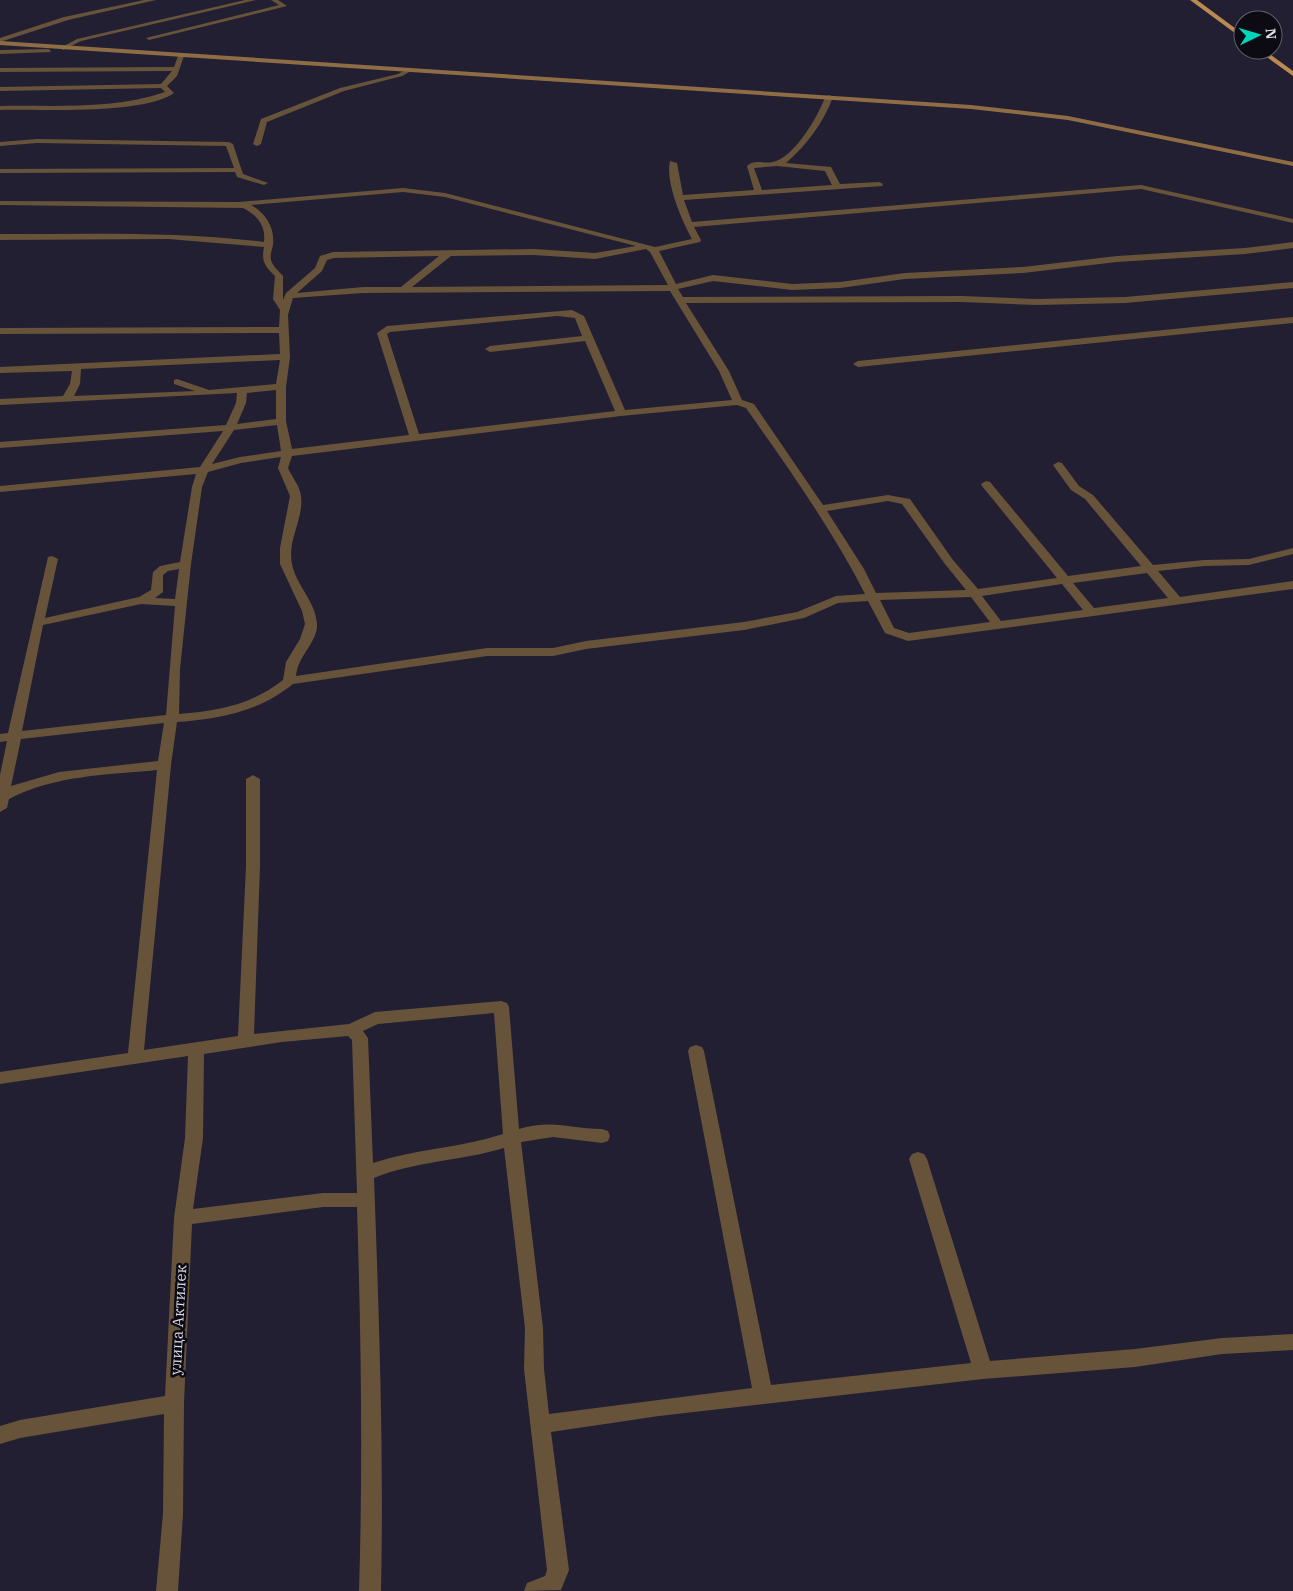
<svg xmlns="http://www.w3.org/2000/svg" width="1293" height="1591" font-family="'IBM Plex Serif',serif">
<style>
.lines{fill:none;stroke-linecap:round;stroke-linejoin:round}
.minor{fill:#67533a;fill-rule:evenodd}
.secondary{fill:#8e6d44;fill-rule:evenodd}
.trunk{fill:#ba8a4e;fill-rule:evenodd}
.labels{text-anchor:middle;dominant-baseline:central;stroke-width:5;stroke-linejoin:round;paint-order:stroke}
.near-street-label{font-size:15px;fill:#dedcea;stroke:#0c0b13}
</style>
<rect width="100%" height="100%" fill="#221f33"/>
<g class="lines">
<!-- minor -->
<path class="minor" d="M144 0H156L68 20 0 42V38L64 17Z
M245 0H256L81 41 63 50 60 48 77 39Z
M271 0H278L287 6 149 40 146 38 279 5Z
M49 49 51 52 0 54V50Z
M181 54 184 56 177 76 167 86 174 93C144 115 39 109 0 110V106C55 105 113 110 165 92L161 88 0 91V87L161 84 172 71 0 72V68L174 67 178 56Z
M409 68 411 71 402 76 344 91 267 122 261 144 257 146 253 144 261 119 340 88 398 74Z
M829 95 833 97C824 122 806 146 786 163L831 167 840 184 879 182 883 184 882 186 684 200 692 222 1141 185 1293 219V223L1141 189 694 227 701 240 700 242 659 251 676 284 713 275 792 284 840 282 905 273 1023 267 1117 256 1245 248 1293 242V248L1245 254 1117 262 1023 273 905 279 840 288 792 290 713 281 678 289 683 297 962 296 1036 299 1125 297 1293 282V288L1125 303 1036 305 962 302 686 303 729 371 742 400 754 404 823 505 888 495 910 499 953 560 978 589 1057 578 982 486 981 484 986 481 990 482 1068 576 1141 566 1085 499 1071 490 1053 465 1058 462 1062 463 1079 486 1093 495 1153 565 1204 560 1249 559 1293 548V554L1249 565 1204 566 1158 571 1180 597 1293 581V589L908 641 885 633 868 601 838 603 804 618 744 630 586 649 553 656H487L293 684C258 712 220 719 177 722L171 765 144 1050 238 1036 246 866V779L253 775 260 779V866L254 1034 349 1024 375 1012 501 1001 507 1003 509 1007 519 1129C555 1119 569 1129 602 1129L608 1131 610 1136 608 1141 602 1143 553 1137 521 1142 543 1328 544 1369 549 1414 752 1388 688 1051 690 1047 696 1045 702 1047 704 1051 771 1385 971 1363 909 1159 912 1154 918 1152 924 1154 927 1159 990 1361 1135 1349 1222 1338 1293 1334V1350L1222 1354 1135 1367 983 1379 659 1416 551 1432 569 1570 561 1590 524 1591 527 1583 545 1576 547 1570 524 1369 525 1328 504 1148C461 1161 415 1161 374 1178 379 1316 384 1453 381 1591H359C363 1463 361 1335 357 1207H323L192 1224 184 1403 183 1514 178 1591H156L163 1514 164 1414 20 1438 0 1444V1426L20 1420 165 1396 174 1218 185 1138 188 1056 0 1084V1072L128 1053 157 770C107 775 55 775 9 799L7 808 0 812V775L7 741 0 742V734L8 733 48 557 52 556 58 559 45 618 139 597 151 590 153 572 160 566 180 562 192 487 196 474 0 492V486L200 467 223 431 0 448V442L226 425 236 403 237 393 0 405V399L63 396 70 384 72 371 0 373V367L280 354 279 333 0 334V328L279 327 280 310 273 299 275 276C265 267 261 261 264 247L168 239 0 240V234C88 234 176 231 264 242 266 225 257 215 243 208L0 205V201L239 202 403 188 445 193 655 247 692 239C682 221 665 182 670 161L677 163 683 195 754 190 747 166C754 159 764 164 773 162 794 158 819 115 825 97ZM777 166 825 171 832 185 762 190 754 168ZM403 192 445 197 636 246 595 253 534 249 333 252 320 256 315 268 286 293 283 300V276C279 271 273 267 271 260 270 254 272 250 273 245 275 228 266 213 251 205ZM646 249 650 252 668 285 412 287 451 256 534 255 595 259ZM439 256 401 287H363L297 293 322 271 327 260 334 258ZM670 291 719 371 732 400 625 410 584 316 572 310 387 326 377 333 409 435 292 449 286 421V387L290 357 288 315 293 298 363 293ZM557 316 575 318 582 336 490 346 485 349 490 352 585 341 615 411 419 434 387 334 390 332ZM280 360 276 384 209 390 177 379 174 380V384L195 391 74 396 80 384 81 369ZM276 390V419L237 424 246 403 247 393ZM737 405 746 408C788 468 832 529 865 594L836 596 797 612 744 622 586 641 553 648H487L296 676C298 655 318 642 317 624 316 602 296 585 292 564 287 540 304 519 301 496 300 486 292 477 288 468L292 456 621 416ZM277 425 281 451 240 457 212 464 234 430ZM281 457 278 468 290 496 280 548V564L302 611 305 624 300 639 286 662 283 680C251 705 218 711 179 714L180 669 191 564 202 487 208 472 241 463ZM888 501 902 504 945 564 966 590 876 593 864 569 827 511ZM179 569 175 599 155 598 163 592V575L168 571ZM1147 573 1168 598 1094 608 1073 583ZM1062 584 1083 610 1001 621 982 596ZM971 597 990 622 909 633 894 628 880 600ZM141 604 175 606 166 715 22 731 43 625ZM164 723 158 761 59 772 11 786 21 739ZM494 1013 503 1134C460 1148 415 1149 373 1163L368 1038 363 1031 378 1024ZM348 1036 352 1040 357 1193H323L193 1209 203 1138 204 1054 282 1042Z
M37 139 229 142 233 144 243 174 268 183 264 185 237 177 235 172 0 173V169L234 168 226 146 37 143 0 146V142Z
M1293 317V323L858 367 853 364 858 361Z"/>
<!-- secondary -->
<path class="secondary" d="M0 41 971 105 1068 116 1293 162V166L1068 120 971 109 0 45Z"/>
<!-- trunk -->
<path class="trunk" d="M1190 0H1197L1243 34V39Z
M1257 50H1264L1293 71V76Z"/>
</g>
<g class="labels">
<!-- near-street labels -->
<g class="near-street-label">
<text transform="translate(178 1320) rotate(-87)">улица Актилек</text>
</g>
</g>
<!-- north arrow -->
<g transform="translate(1258 35) rotate(85)"><circle r="24" fill="#0c0b13" stroke="#605f69"/>
<path d="M0-4L9 19L0 12L-9 19Z" fill="#01d5b7"/>
<text y="-8" font-size="14" font-weight="bold" text-anchor="middle" fill="#dedcea">N</text>
</g>
</svg>
